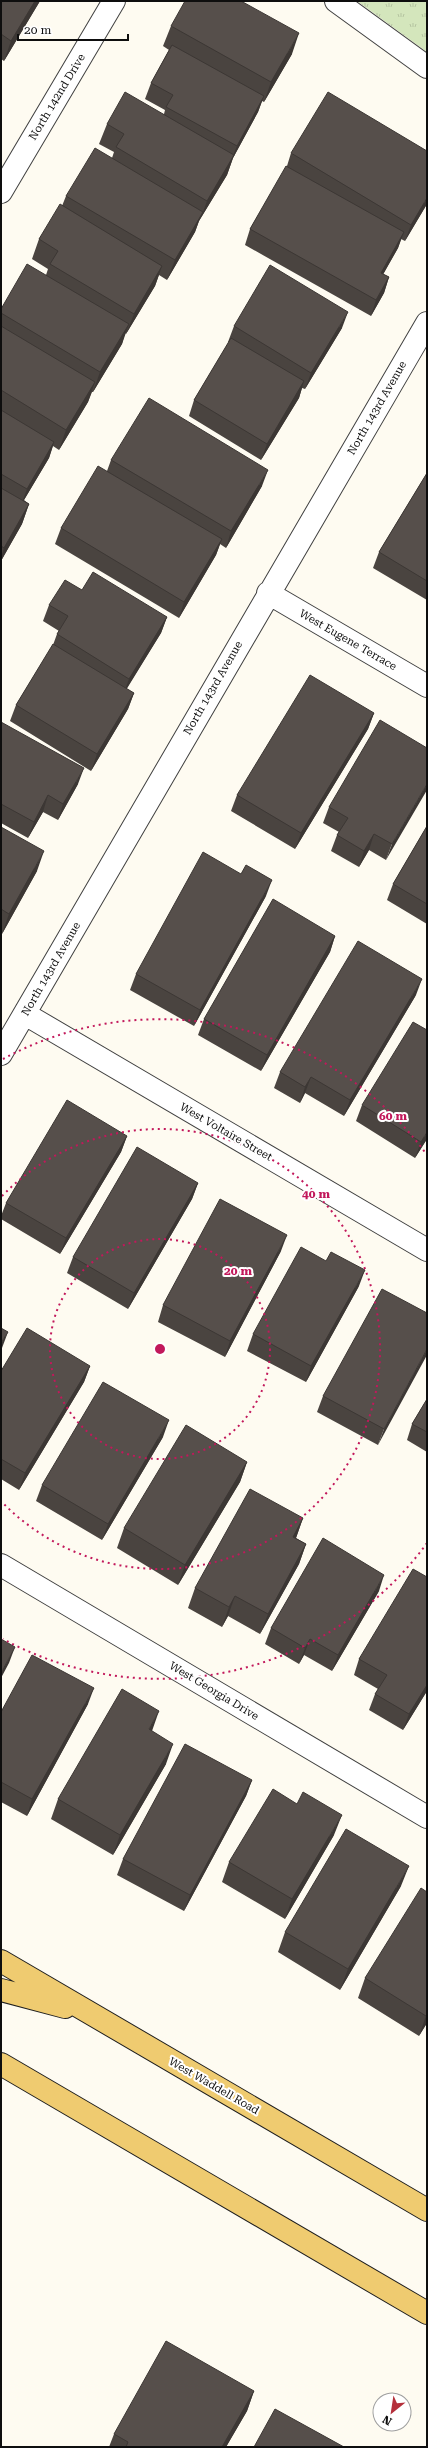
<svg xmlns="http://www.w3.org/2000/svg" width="428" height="2448" font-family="'Roboto Serif',serif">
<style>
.park{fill:url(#park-tufts)}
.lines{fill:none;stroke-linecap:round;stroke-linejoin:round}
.minor-casing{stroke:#414141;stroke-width:24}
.major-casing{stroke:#1f1f1f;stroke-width:24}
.minor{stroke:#fff;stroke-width:22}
.major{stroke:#efcb70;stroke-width:22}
.wall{fill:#4a4440}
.shaded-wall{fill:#3c3734}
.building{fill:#564f4b;stroke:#3c3734}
.ring{fill:none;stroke:#c2185b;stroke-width:2;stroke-dasharray:2 4}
.labels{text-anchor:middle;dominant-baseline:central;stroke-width:4;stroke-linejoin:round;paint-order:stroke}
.street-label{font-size:11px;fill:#0e0e0e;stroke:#fff}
.centre{fill:#c2185b;stroke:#fff;stroke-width:2}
.ring-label{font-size:12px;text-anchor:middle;font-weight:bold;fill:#c2185b;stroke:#fff;stroke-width:4;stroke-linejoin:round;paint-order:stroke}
</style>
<defs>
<pattern id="park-tufts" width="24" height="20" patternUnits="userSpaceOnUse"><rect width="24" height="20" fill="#d4e6bc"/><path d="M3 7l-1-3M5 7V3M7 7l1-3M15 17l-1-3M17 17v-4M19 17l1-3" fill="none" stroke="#b5c4a0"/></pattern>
</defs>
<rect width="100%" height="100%" fill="#fefbf1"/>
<!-- park -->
<path class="park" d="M357 1H427V52Z"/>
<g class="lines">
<!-- minor casing -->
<g class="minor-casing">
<path id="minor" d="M336 1 427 67
M1 192 114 1
M268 593 427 686
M25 1014 427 1250
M1 1054 427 323
M1 1565 427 1817"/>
</g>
<!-- major casing -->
<g class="major-casing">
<path id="major" d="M1 1961 427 2210
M1 1990 65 2007
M1 2064 427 2313"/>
</g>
<!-- minor -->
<use href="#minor" class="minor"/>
<!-- major -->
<use href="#major" class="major"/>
</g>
<!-- wall -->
<path class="wall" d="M1 1H40L4 61 1 59Z
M171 26 292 54 264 102 262 101 258 112 233 158 227 175 199 221 195 232 167 280 159 275 155 286 126 334 125 333 122 344 93 392H92L88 402 59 450 53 446 49 458 24 500 29 504 22 524 1 561V309L46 275 48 269 32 259 39 239 62 206 66 196 112 158 114 152 99 144 107 124 164 114 165 110 145 99 151 83 169 50 163 46Z
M291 153 427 204 405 241 401 239 398 248 383 274 389 277 384 293 371 316 245 245 250 229 287 166Z
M234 326 342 328 305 389 302 388 299 398 261 460 189 416 194 400 229 342H228Z
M111 460 262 486 226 548 220 544 216 555 179 618 55 544 61 528 107 471Z
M427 473V600L373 568 379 552Z
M82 590 167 617 161 633 126 689 134 693 128 709 91 771 10 721 16 705 53 645 57 634 59 631 43 621 49 605Z
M374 713 368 729 295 849 231 811 237 795Z
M1 722 78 784 58 820 43 812 28 838 1 823Z
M427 748 386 860 369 850 359 867 331 851 337 835 339 832 323 823 329 807Z
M427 826V924L387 900 393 884Z
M1 827 37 871 2 934 1 933Z
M266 896 194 1026 130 990 136 974Z
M335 936 330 952 261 1071 198 1035 204 1019Z
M416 995 344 1116 305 1093 300 1103 274 1088 280 1072Z
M362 1105 427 1139 415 1158 356 1121Z
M127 1136 121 1152 60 1254 1 1219V1216L6 1203Z
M198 1183 192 1199 128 1309 67 1273 73 1257Z
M281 1251 225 1357 158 1322 163 1305Z
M359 1286 306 1382 247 1351 253 1334Z
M427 1313 378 1445 317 1412 323 1396Z
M90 1366 84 1382 19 1490 1 1479V1371Z
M427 1399V1452L407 1440 412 1424Z
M163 1437 102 1540 36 1501 42 1485Z
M247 1462 240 1482 178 1585 117 1548 124 1528Z
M303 1518 296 1538 306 1544 299 1564 260 1634 228 1616 222 1627 188 1608 195 1588Z
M427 1577V1691L403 1730 369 1710 375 1694 378 1689 354 1675 359 1659Z
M379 1591 332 1671 304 1655 299 1664 265 1644 271 1628Z
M88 1704 27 1816 1 1802V1712Z
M152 1731 166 1764 113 1855 51 1819 58 1799Z
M252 1780 246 1796 184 1911 117 1875 123 1859Z
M334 1835 285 1919 222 1882 229 1862Z
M401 1886 340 1990 278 1952 285 1932Z
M427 1892V2023L419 2036 358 1998 365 1978Z
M254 2391 247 2411 226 2447H109L114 2434Z"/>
<!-- shaded-wall -->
<path class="shaded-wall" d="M35 1H40L4 61 11 41Z
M299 33 292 54 264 102 271 82Z
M264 96 258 112 233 158 227 175 199 221 195 232 167 280 175 260 203 212 207 201 232 158 237 146Z
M427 198V204L405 241 411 225Z
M404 232 398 248 375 289 381 273Z
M162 266 155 286 126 334 134 314Z
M389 277 384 293 371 316 376 300Z
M348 312 342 328 305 389 311 373Z
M129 324 122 344 93 392 100 372Z
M304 381 299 398 261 460 267 444Z
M95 382 88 402 59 450 66 430Z
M54 442 49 458 21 505 27 489Z
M268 470 262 486 226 548 231 531Z
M29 504 22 524 1 561V557L4 548Z
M222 539 216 555 179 618 184 602Z
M167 617 161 633 123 695 129 679Z
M134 693 128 709 91 771 97 754Z
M374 713 368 729 295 849 301 833Z
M84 768 78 784 58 820 63 804Z
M427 784V790L386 860 392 844Z
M48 795 43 812 28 838 34 822Z
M374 834 369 850 359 867 364 851Z
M44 851 37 871 2 934 9 914Z
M272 880 266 896 194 1026 200 1010Z
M335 936 330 952 261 1071 267 1055Z
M422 979 416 995 344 1116 350 1100Z
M311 1077 305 1093 300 1103 305 1087Z
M427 1132V1139L415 1158 421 1142Z
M127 1136 121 1152 60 1254 66 1238Z
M198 1183 192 1199 128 1309 134 1293Z
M287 1235 281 1251 225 1357 230 1341Z
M365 1270 359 1286 306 1382 311 1366Z
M8 1332 2 1348 1 1350V1343Z
M427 1349V1355L378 1445 384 1429Z
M90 1366 84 1382 19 1490 25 1473Z
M169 1420 163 1437 102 1540 108 1524Z
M247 1462 240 1482 178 1585 185 1565Z
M303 1518 296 1538 293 1537Z
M306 1544 299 1564 260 1634 268 1614Z
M384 1575 379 1591 332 1671 338 1655Z
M235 1596 228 1616 222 1627 229 1607Z
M310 1639 304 1655 299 1664 305 1648Z
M15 1647 9 1663 1 1678V1673Z
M427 1685V1691L403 1730 409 1714Z
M94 1688 88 1704 27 1816 32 1799Z
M159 1711 152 1731 141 1749 149 1729Z
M173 1744 166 1764 113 1855 120 1835Z
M252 1780 246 1796 184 1911 190 1895Z
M342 1815 334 1835 285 1919 292 1899Z
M409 1866 401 1886 340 1990 348 1969Z
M427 2015V2023L419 2036 426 2016Z
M254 2391 247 2411 226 2447H222Z"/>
<!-- building -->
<path class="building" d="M1 1H35L11 41 1 34Z
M185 1H241L299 33 271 82 171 26Z
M172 45 264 96 237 146 166 107 173 95 151 83Z
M125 92 234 155 207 201 116 147 124 134 107 124Z
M328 92 427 151V198L411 225 291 153Z
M95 148 203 212 175 260 66 196Z
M286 166 404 232 381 273 389 277 376 300 250 229Z
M60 204 162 266 134 314 50 264 58 251 39 239Z
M27 264 129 324 100 372 1 313V309Z
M270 265 348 312 311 373 234 326Z
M1 326 95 382 66 430 1 390Z
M231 338 304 381 267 444 194 400Z
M149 398 268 470 231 531 111 460Z
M1 410 54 442 27 489 1 474Z
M98 466 222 539 184 602 61 528Z
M427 473V581L379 552Z
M1 488 29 504 4 548 1 546Z
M93 572 167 617 129 679 57 634 68 616 49 605 65 580 82 590Z
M53 644 134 693 97 754 16 705Z
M310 675 374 713 301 833 237 795Z
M380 720 427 748V784L392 844 374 834 364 851 337 835 348 818 329 807Z
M1 722 84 768 63 804 48 795 34 822 1 804Z
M427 826V904L393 884Z
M1 827 44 851 9 914 1 909Z
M203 852 241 874 246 865 272 880 200 1010 136 974Z
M273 899 335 936 267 1055 204 1019Z
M358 941 422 979 350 1100 311 1077 305 1087 280 1072Z
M413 1022 427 1030V1132L421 1142 362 1105Z
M67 1100 127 1136 66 1238 6 1203Z
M137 1147 198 1183 134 1293 73 1257Z
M220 1199 287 1235 230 1341 163 1305Z
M301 1247 326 1261 331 1252 365 1270 311 1366 253 1334Z
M382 1289 427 1313V1349L384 1429 323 1396Z
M1 1328 8 1332 1 1343Z
M27 1328 90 1366 25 1473 1 1459V1371Z
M103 1382 169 1420 108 1524 42 1485Z
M427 1399V1432L412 1424Z
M186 1425 247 1462 185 1565 124 1528Z
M250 1489 303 1518 293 1537 306 1544 268 1614 235 1596 229 1607 195 1588Z
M323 1538 384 1575 338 1655 310 1639 305 1648 271 1628Z
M413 1569 427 1577V1685L409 1714 375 1694 387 1675 359 1659Z
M1 1639 15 1647 1 1673Z
M32 1655 94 1688 32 1799 1 1782V1712Z
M122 1689 159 1711 149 1729 173 1744 120 1835 58 1799Z
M185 1744 252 1780 190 1895 123 1859Z
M273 1789 297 1804 303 1792 342 1815 292 1899 229 1862Z
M346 1829 409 1866 348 1969 285 1932Z
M421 1888 427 1892V2015L426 2016 365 1978Z
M166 2341 254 2391 222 2447H126L128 2442 114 2434Z
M275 2409 344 2447H254Z"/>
<!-- distance rings -->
<g class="ring">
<circle cx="160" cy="1349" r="110"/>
<path d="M2 1196A220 220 0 1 1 2 1502"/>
<path d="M427 1543A330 330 0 0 1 3 1639M3 1059A330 330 0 0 1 427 1155"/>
</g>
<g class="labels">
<!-- street labels -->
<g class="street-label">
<text transform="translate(57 97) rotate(-59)">North 142nd Drive</text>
<text transform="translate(377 408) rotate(-60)">North 143rd Avenue</text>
<text transform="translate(348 640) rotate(30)">West Eugene Terrace</text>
<text transform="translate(213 688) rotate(-60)">North 143rd Avenue</text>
<text transform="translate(51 969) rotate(-60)">North 143rd Avenue</text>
<text transform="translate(226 1132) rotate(30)">West Voltaire Street</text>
<text transform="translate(214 1691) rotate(31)">West Georgia Drive</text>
<text transform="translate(214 2086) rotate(30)">West Waddell Road</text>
</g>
</g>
<circle cx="160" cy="1349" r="6" class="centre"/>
<g class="ring-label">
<text x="393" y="1120">60 m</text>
<text x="316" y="1198">40 m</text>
<text x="238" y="1275">20 m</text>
</g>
<!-- border -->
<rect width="428" height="2448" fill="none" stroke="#0e0e0e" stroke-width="4"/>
<!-- north arrow -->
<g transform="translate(392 2412) rotate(210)"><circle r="19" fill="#ffffff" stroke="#9f9f9f"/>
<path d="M0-3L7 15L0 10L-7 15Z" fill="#b5303b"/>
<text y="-6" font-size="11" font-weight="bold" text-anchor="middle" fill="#0e0e0e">N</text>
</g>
<!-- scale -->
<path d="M18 34v6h110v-6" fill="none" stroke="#0e0e0e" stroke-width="2"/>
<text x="24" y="34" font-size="12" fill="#0e0e0e" stroke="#ffffff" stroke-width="3" paint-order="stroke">20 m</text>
</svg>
